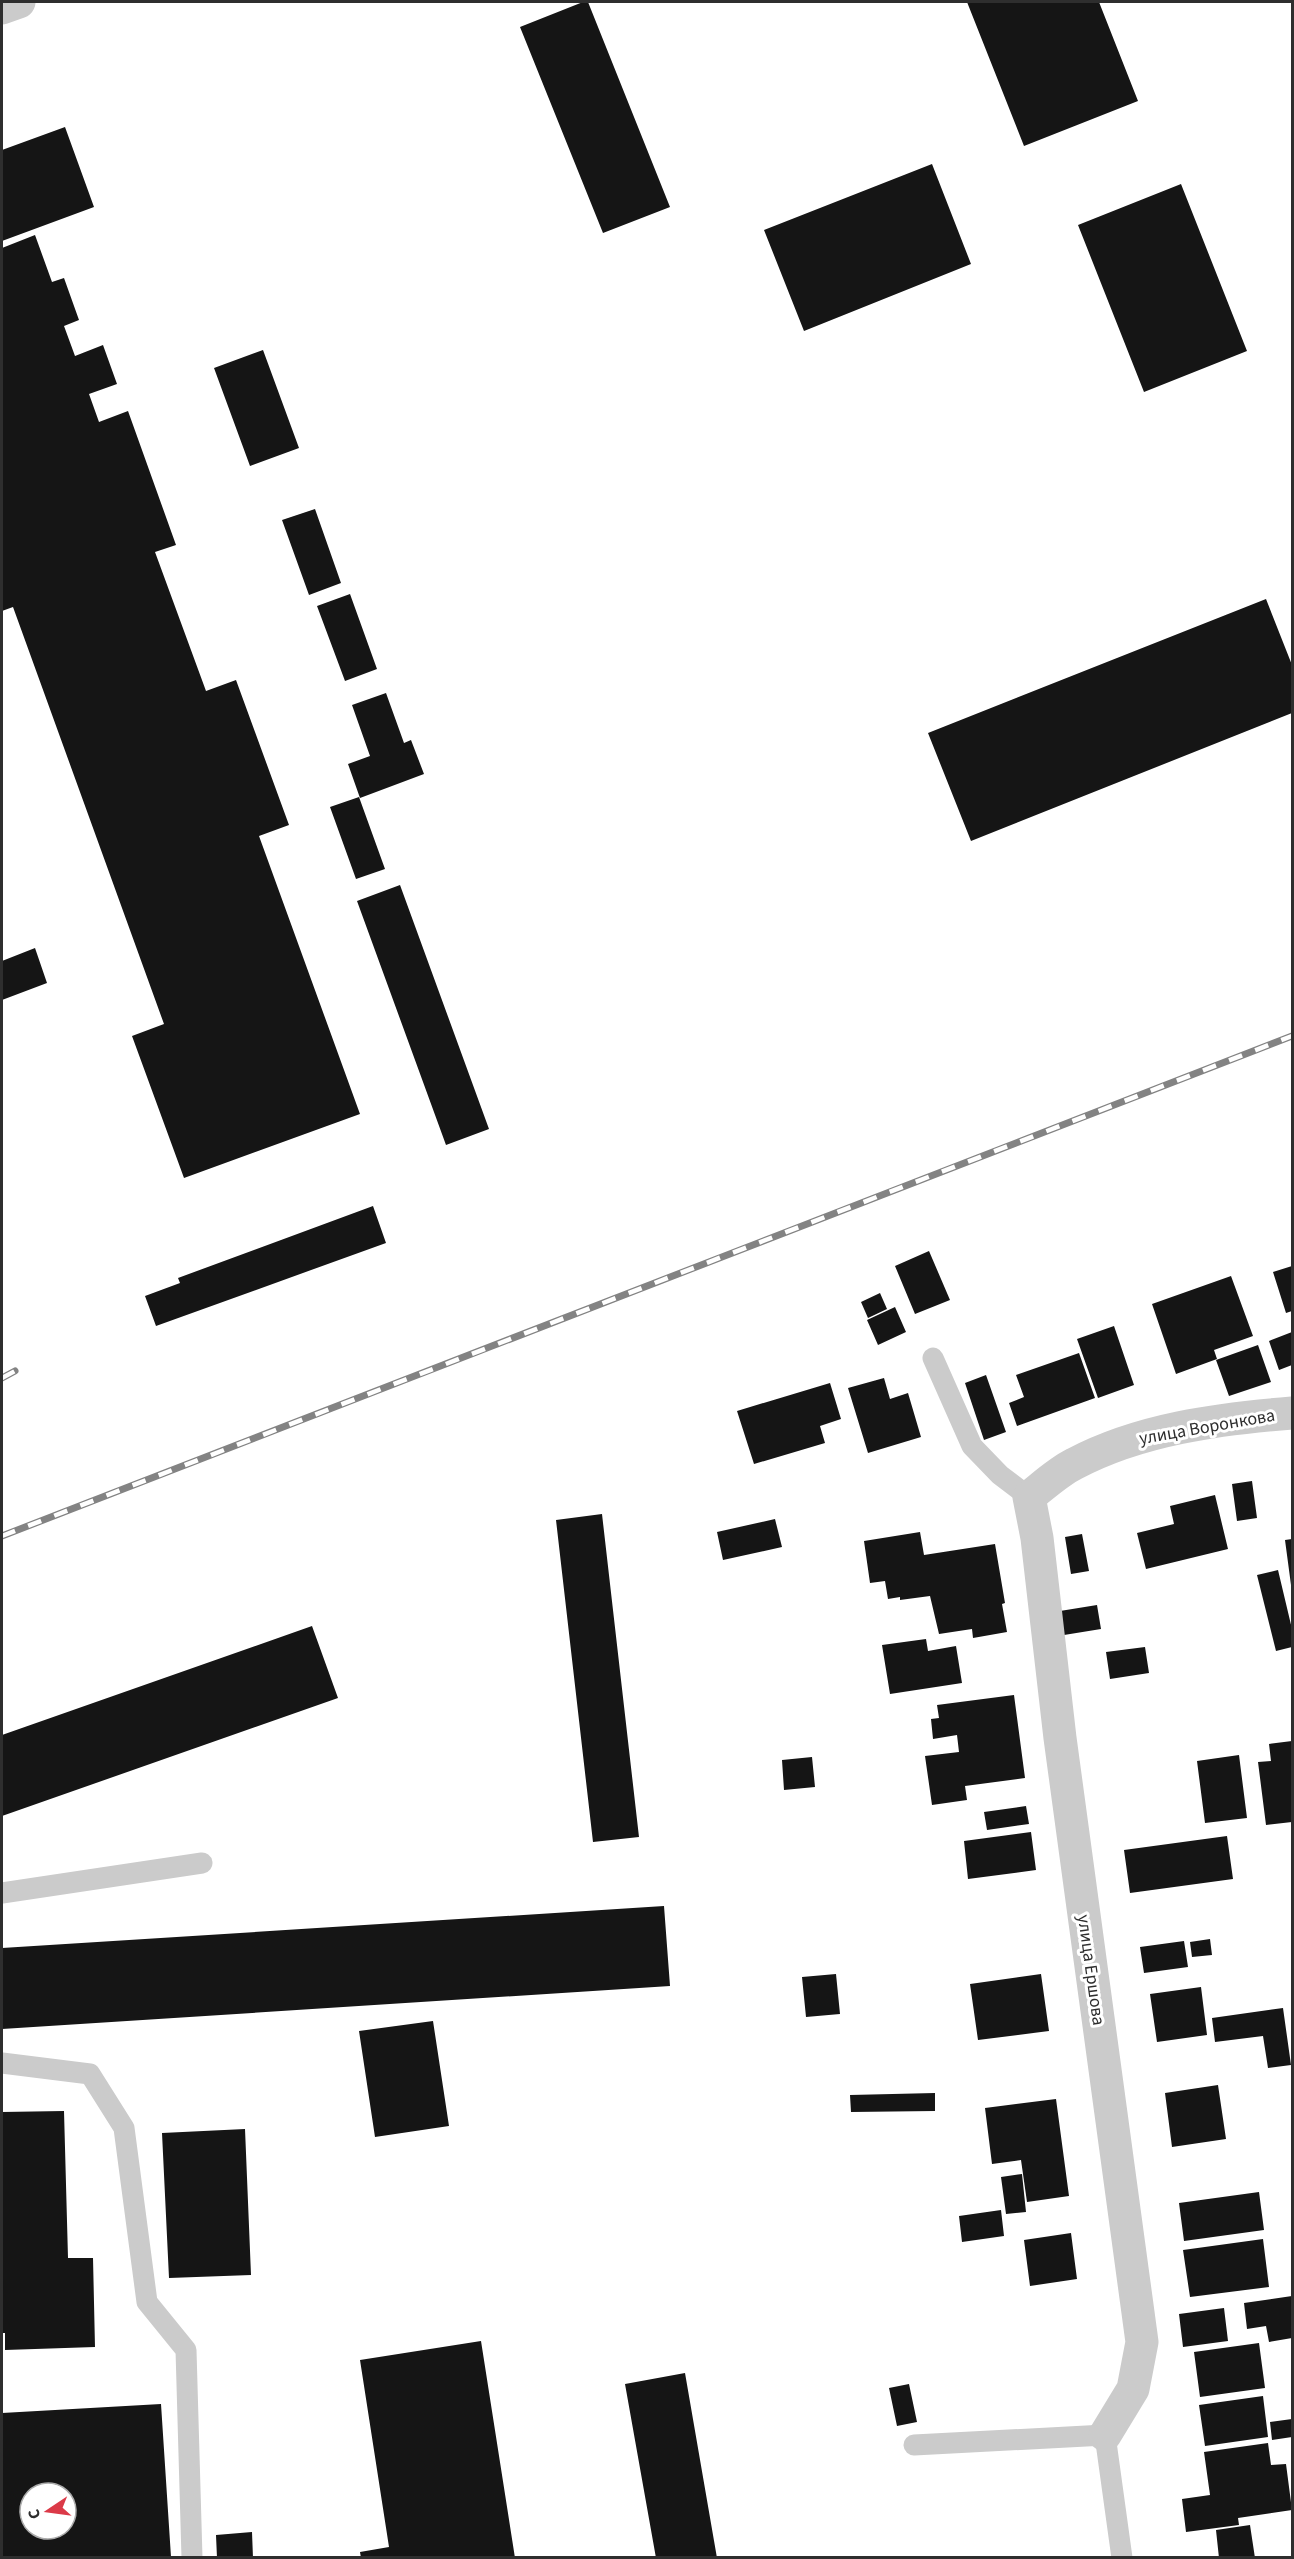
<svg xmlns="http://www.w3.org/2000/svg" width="1294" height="2559" font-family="'Source Sans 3',sans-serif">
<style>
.building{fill:#151515;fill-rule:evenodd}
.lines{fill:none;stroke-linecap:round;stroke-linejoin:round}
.lane{stroke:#cbcbcb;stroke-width:21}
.street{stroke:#cbcbcb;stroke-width:33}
.rail-casing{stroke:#838383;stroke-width:7}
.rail{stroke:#fff;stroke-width:4.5;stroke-dasharray:14;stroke-linecap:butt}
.labels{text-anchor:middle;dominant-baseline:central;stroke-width:6;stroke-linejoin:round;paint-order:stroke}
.street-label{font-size:18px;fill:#2e2e2e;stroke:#fff}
</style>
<rect width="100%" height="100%" fill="#fff"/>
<!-- building -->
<path class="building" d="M583 2H588L670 207 603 233 520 27Z
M967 2H1099L1138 101 1024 146Z
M65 127 94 207 2 241V150Z
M932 164 971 264 804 331 764 230Z
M1181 184 1247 351 1144 392 1078 225Z
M35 235 52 282 64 278 79 320 64 326 75 356 103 345 117 384 89 394 99 422 128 411 176 545 155 552 206 691 236 680 289 825 259 836 360 1114 184 1178 132 1036 164 1024 13 607 2 611V248Z
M263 350 299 448 250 466 214 368Z
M315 509 341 583 309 595 282 520Z
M350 594 377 669 345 681 317 606Z
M1266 599 1292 665V713L971 841 928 733Z
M386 693 404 743 411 740 424 774 360 798 348 764 370 756 352 705Z
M359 797 385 869 356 879 330 807Z
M400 885 489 1129 446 1145 357 901Z
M35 948 47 983 2 1000V961Z
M373 1206 386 1243 156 1326 145 1296 180 1283 178 1278Z
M929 1251 950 1300 915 1314 895 1266Z
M1292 1266V1311L1286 1313 1273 1272Z
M1231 1276 1253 1336 1214 1350 1217 1359 1176 1374 1152 1304Z
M880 1293 887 1309 868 1318 861 1302Z
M895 1307 906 1332 878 1345 867 1320Z
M1114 1326 1134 1385 1098 1398 1077 1339Z
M1292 1332V1365L1279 1370 1269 1341Z
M1258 1345 1271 1382 1229 1396 1216 1360Z
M1079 1353 1095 1398 1017 1426 1009 1403 1024 1397 1016 1375Z
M986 1375 1006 1432 984 1440 965 1383Z
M884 1378 890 1399 908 1393 921 1437 868 1453 848 1388Z
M830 1383 841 1419 820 1426 825 1443 754 1464 737 1411Z
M1252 1481 1257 1518 1237 1521 1232 1484Z
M1215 1495 1228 1549 1146 1569 1137 1533 1174 1524 1170 1506Z
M602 1514 639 1837 593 1842 556 1520Z
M775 1519 782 1547 723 1560 717 1532Z
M920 1532 924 1555 995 1544 1005 1603 1002 1604 1007 1632 973 1638 972 1629 939 1634 930 1596 900 1600V1597L888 1599 885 1581 870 1583 864 1541Z
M1082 1534 1089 1571 1071 1574 1065 1537Z
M1292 1539V1585H1291L1285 1540Z
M1278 1570 1292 1629V1647L1276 1651 1257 1575Z
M1097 1605 1101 1629 1064 1635 1060 1611Z
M312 1626 338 1698 2 1816V1735Z
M926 1639 928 1651 956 1646 962 1683 890 1694 882 1645Z
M1145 1647 1149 1673 1110 1679 1106 1652Z
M1014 1695 1025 1778 965 1786 967 1800 932 1805 925 1756 959 1752 957 1735 933 1739 931 1719 939 1718 937 1705Z
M1292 1741V1822L1266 1825 1258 1762 1271 1761 1269 1744Z
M1239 1755 1247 1818 1205 1823 1197 1761Z
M812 1757 815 1787 784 1790 782 1760Z
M1026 1806 1029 1824 987 1830 984 1812Z
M1031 1832 1036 1870 968 1879 964 1841Z
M1227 1836 1233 1879 1130 1893 1124 1850Z
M664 1906 670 1986 2 2029V1948Z
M1210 1939 1212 1955 1192 1957 1190 1942Z
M1184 1941 1188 1967 1144 1973 1140 1947Z
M836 1974 840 2014 806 2017 802 1977Z
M1041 1974 1049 2031 978 2040 970 1984Z
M1201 1987 1207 2035 1157 2042 1150 1994Z
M1283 2008 1291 2065 1268 2068 1263 2036 1215 2042 1212 2018Z
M433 2021 449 2126 375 2137 359 2031Z
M1218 2085 1226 2139 1172 2147 1165 2093Z
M935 2093V2111L851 2112 850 2095Z
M1056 2099 1069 2196 1027 2202 1021 2160 992 2164 985 2108Z
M64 2111 68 2258H93L95 2347 5 2350V2333H2V2112Z
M245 2129 251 2275 169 2278 162 2133Z
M1022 2174 1026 2212 1006 2214 1001 2177Z
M1259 2192 1264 2230 1184 2241 1179 2203Z
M1001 2210 1004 2236 962 2242 959 2216Z
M1071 2233 1077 2279 1030 2286 1024 2240Z
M1263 2239 1269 2287 1190 2297 1183 2250Z
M1292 2296V2338L1269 2342 1266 2326 1247 2329 1244 2303Z
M1224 2308 1228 2341 1183 2347 1179 2314Z
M481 2341 515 2558H361L360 2552 389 2547 360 2360Z
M1259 2343 1265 2388 1200 2397 1194 2352Z
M685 2373 717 2558H656L625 2384Z
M909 2384 917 2422 897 2426 889 2388Z
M1263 2396 1268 2437 1205 2446 1199 2405Z
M161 2404 171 2557 2 2558V2413ZM30 2493H66V2529H30Z
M1292 2419V2437L1272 2440 1270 2422Z
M1268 2443 1271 2465 1286 2464 1292 2510 1238 2518 1239 2525 1186 2532 1182 2499 1210 2495 1204 2452Z
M1250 2525 1255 2558H1219L1216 2530Z
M252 2532 253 2558H217L216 2535Z"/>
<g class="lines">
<!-- lane -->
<path class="lane" d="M933 1358 972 1446 1000 1475 1029 1497
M2 1893 202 1863
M2 2063 90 2074 124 2128 147 2302 186 2350 192 2558
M914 2445 1105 2435 1122 2558"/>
<!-- street -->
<path class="street" d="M2 8 19 2
M1105 2435 1133 2389 1142 2342 1060 1738 1037 1538 1029 1497C1043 1486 1058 1472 1074 1464 1140 1429 1218 1419 1292 1413"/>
<!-- rail casing -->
<g class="rail-casing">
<path id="rail" d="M2 1378 15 1371
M2 1536 1292 1036"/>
</g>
<!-- rail -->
<use href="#rail" class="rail"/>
</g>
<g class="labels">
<!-- street labels -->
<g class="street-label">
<text transform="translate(1207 1427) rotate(-10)">улица Воронкова</text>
<text transform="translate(1091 1970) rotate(82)">улица Ершова</text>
</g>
</g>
<!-- border -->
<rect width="1294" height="2559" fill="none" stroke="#2e2e2e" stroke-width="6"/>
<!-- north arrow -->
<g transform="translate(48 2511) rotate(257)"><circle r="28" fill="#ffffff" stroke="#ababab" stroke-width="1.5"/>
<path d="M0-4.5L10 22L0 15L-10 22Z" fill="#db3a48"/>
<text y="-9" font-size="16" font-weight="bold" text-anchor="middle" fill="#2e2e2e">С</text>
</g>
</svg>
